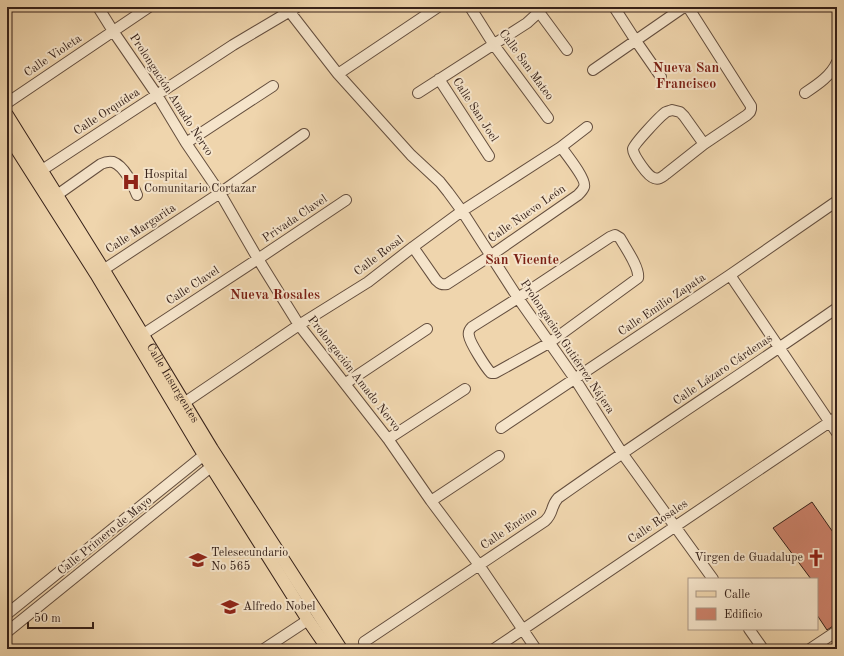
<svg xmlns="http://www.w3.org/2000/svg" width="844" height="656" font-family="'Old Standard TT',serif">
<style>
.building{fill:#cc826b;stroke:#362119}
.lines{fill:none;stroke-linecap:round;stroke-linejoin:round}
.minor-casing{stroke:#644e3e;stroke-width:12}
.major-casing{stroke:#362119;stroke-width:14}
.minor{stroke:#f5e4ca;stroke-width:10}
.major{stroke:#efd5ad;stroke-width:12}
.labels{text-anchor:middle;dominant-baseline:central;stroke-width:4;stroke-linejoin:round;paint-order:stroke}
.street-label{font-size:12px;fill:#362119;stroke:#f5e4ca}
.poi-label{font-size:12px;fill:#362119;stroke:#f5e4ca;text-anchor:start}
.quarter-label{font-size:14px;font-weight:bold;fill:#7a1f14;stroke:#f5e4ca}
</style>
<rect width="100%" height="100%" fill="#efd5ad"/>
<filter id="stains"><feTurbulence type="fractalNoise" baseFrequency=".005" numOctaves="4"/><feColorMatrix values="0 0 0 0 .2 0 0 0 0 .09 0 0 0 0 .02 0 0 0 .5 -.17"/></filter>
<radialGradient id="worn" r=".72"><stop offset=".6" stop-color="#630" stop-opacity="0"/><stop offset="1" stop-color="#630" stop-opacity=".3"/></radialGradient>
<!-- building -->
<path class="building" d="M812 502 837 538V625L833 626 827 630 817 615V579H811L773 528Z"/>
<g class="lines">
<!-- minor casing -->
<g class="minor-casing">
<path id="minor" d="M98 7 113 31 157 95 186 143 220 193 258 259 299 325 388 439 431 501 479 565 536 649
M286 7 338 74 411 155 440 182 448 192 462 211 518 298 575 379 622 453 713 579
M470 7 494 45 548 118
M614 7 636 41 661 77
M688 7 751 106V109L750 112 747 115 704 144 666 174C662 177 659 180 654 178 648 177 633 155 633 149 634 144 660 116 666 112 668 111 670 111 672 110L680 112 684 116 704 144
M7 9 9 7
M539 12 567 50
M593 70 684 7
M338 74 438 7
M439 79 489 156
M418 93 527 23 539 12 542 7
M805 93C817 85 831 76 837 62
M7 103 149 7
M186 143 273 86
M36 174 233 45 297 7
M57 195 101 164C105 162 108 161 113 162 124 166 133 184 137 195
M615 235 620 238C625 247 640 268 638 278L549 343 495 373H491C486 368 470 343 469 336 468 332 469 330 472 327L518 298 610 237Z
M413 247 436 280C440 284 442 285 447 284L490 256 578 195C580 193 583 190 584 187 587 180 566 154 561 147
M97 274 220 193 304 134
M730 275 837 433
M142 335 258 259 346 200
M346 383 427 329
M178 407 299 325 368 282 413 247 462 211 561 147 587 127
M501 428 730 275 837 201
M388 439 465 389
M431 501 499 456
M7 614 209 451
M749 629 763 649
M7 632 217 462
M364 642 545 521C554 513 550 507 558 498 650 433 745 372 837 308
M264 649 308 620
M494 649 837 417
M810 649 837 631"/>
</g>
<!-- major casing -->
<g class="major-casing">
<g id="major">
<path id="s1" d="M7 115 103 269 212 449 341 649"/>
<path d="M7 134 96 274 204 455 308 620 328 649"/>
</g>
</g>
<!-- minor -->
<use href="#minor" class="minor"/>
<!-- major -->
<use href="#major" class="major"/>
</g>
<!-- icons -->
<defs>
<g id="hospital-bare" transform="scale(1.38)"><path d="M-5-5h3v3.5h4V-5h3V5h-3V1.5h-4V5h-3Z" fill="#8f2418" stroke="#f5e4ca" stroke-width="2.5" paint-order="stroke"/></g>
<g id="church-bare" transform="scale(1.38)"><path d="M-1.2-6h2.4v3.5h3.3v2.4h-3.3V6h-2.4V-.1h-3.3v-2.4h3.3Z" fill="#8f2418" stroke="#f5e4ca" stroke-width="2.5" paint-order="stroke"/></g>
<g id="school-bare" transform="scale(1.38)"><path d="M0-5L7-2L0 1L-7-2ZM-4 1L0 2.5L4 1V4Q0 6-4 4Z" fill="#8f2418" stroke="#f5e4ca" stroke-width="2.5" paint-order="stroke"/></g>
</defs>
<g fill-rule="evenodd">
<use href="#hospital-bare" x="131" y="182"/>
<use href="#church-bare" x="816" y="558"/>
<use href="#school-bare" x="198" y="560"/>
<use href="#school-bare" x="230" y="607"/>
</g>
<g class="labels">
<!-- street labels -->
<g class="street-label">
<text transform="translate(53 56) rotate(-34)">Calle Violeta</text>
<text transform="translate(526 65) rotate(54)">Calle San Mateo</text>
<text transform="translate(171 95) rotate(57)">Prolongación Amado Nervo</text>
<text transform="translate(475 110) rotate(57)">Calle San Joel</text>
<text transform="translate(107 112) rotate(-33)">Calle Orquídea</text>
<text transform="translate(527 214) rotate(-35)">Calle Nuevo León</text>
<text transform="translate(295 219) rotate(-34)">Privada Clavel</text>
<text transform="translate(141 229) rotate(-33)">Calle Margarita</text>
<text transform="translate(379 256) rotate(-37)">Calle Rosal</text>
<text transform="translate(193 286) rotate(-33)">Calle Clavel</text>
<text transform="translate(662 305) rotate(-34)">Calle Emilio Zapata</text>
<text transform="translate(567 347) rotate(56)">Prolongacion Gutiérrez Nájera</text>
<text transform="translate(723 370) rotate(-34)">Calle Lázaro Cárdenas</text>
<text transform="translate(354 374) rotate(52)">Prolongación Amado Nervo</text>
<text stroke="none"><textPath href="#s1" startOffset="315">Calle Insurgentes</textPath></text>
<text transform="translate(658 522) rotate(-34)">Calle Rosales</text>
<text transform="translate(509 529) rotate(-34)">Calle Encino</text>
<text transform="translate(105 536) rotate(-39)">Calle Primero de Mayo</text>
</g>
<!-- poi labels -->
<g class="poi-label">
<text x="144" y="175">Hospital<tspan x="144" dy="14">Comunitario Cortazar</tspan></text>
<text x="211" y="553">Telesecundario<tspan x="211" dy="14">No 565</tspan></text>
<text x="803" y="558" text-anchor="end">Virgen de Guadalupe</text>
<text x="243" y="607">Alfredo Nobel</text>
</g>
<!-- quarter labels -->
<g class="quarter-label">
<text x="686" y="68">Nueva San<tspan x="686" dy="16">Francisco</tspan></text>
<text x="522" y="260">San Vicente</text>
<text x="275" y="295">Nueva Rosales</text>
</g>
</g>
<!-- margin -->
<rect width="844" height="656" fill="none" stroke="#efd5ad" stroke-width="24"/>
<rect x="8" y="8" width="828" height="640" fill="none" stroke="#362119" stroke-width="2"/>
<rect x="12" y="12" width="820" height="632" fill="none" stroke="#362119"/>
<!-- legend -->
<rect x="688" y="578" width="130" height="52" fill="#f5e4ca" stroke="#a99683"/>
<rect x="696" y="591" width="20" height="6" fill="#efd5ad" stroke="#a99683"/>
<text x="724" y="598" font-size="12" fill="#362119">Calle</text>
<rect x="696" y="608" width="20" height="12" fill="#cc826b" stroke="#a99683"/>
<text x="724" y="618" font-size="12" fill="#362119">Edificio</text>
<!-- scale -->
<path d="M28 622v6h65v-6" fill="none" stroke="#362119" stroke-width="2"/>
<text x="34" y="622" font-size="12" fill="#362119" stroke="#f5e4ca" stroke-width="3" paint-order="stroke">50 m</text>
<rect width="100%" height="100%" filter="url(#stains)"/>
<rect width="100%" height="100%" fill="url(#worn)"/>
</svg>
